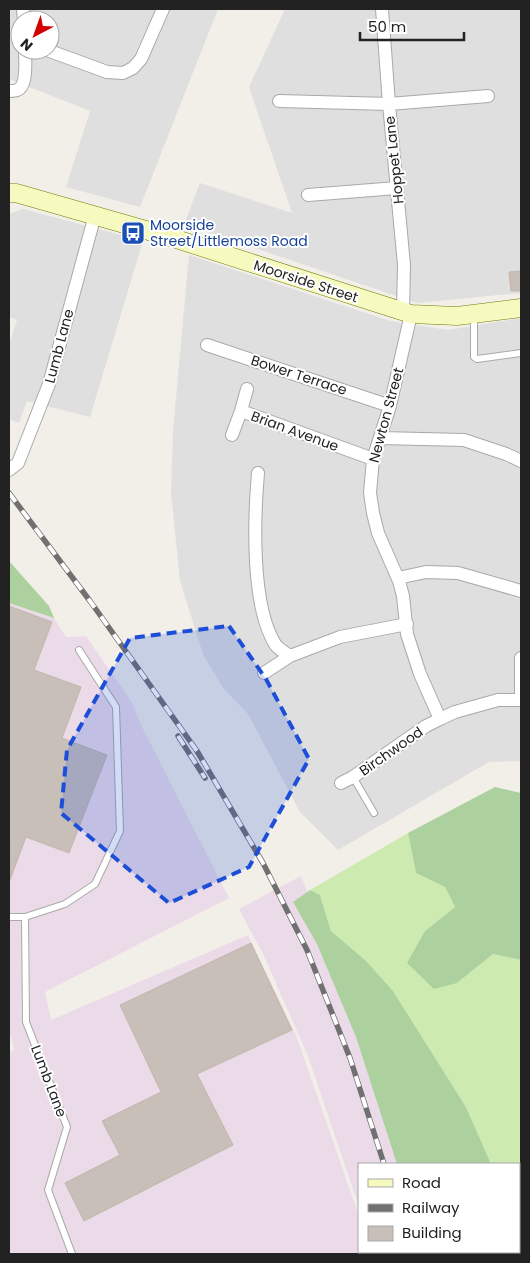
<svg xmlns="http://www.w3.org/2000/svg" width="530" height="1263" font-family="Poppins,sans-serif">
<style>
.residential{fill:#e0dfdf;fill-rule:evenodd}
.industrial{fill:#ebdbe8}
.grass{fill:#cdebb0}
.forest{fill:#add19e}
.building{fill:#c7bfb8;stroke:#c4b6ab}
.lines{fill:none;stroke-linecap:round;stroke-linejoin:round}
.lane-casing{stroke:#a9a9a9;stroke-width:8}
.street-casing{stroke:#a9a9a9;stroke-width:14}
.secondary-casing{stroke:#707d05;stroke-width:19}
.lane{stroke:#fff;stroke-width:6}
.street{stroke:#fff;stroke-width:12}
.secondary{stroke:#f7fabf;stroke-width:18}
.rail-casing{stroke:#707070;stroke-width:5.5}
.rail{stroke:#fff;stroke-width:4;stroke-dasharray:11;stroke-linecap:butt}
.marked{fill:#1d4ed8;fill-opacity:0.2;stroke:#1d4ed8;stroke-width:4;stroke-dasharray:10 6;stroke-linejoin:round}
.labels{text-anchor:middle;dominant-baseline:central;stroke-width:4;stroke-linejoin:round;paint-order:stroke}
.street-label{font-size:14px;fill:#222;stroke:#fff}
.transit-label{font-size:14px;fill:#164399;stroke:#fff;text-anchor:start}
</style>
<rect width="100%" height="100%" fill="#f2efe9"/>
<!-- residential -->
<path class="residential" d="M9 9H218L140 207 66 187 90 111 9 79ZM20 20H50V50H20Z
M285 9H521V293L417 303 184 224 200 183 292 213 249 87Z
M23 209 143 241 90 417 27 401 19 423 9 419V344L17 320 9 317V214Z
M189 255 390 321 448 330 521 318V761L489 762 338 850 300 812 248 714 223 688 203 654 180 581 171 492 173 431Z"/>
<!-- industrial -->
<path class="industrial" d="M9 603 54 618 66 637 86 636 131 701 142 727 229 898 45 992 51 1020 248 935 296 1035 359 1216V1252H371L372 1254H9V1053L14 1050 9 1029Z
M301 876 417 1164H359V1207L308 1056 264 956 239 909Z"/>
<!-- grass -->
<path class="grass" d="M408 833 416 873 445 887 455 907 425 931 457 983 493 954 521 960V1254H482L477 1252H519V1164H491L466 1107 393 991 370 966 331 931 320 895 310 890Z"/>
<!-- forest -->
<path class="forest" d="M9 561 49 606 54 618 9 603Z
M495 787 521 793V960L493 954 457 983 434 989 407 963 425 931 455 907 445 887 416 873 408 833Z
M310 890 320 895 331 931 366 961 393 991 466 1107 491 1164H397L356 1037 317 944 293 902Z"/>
<!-- building -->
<path class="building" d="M521 271V291H511L509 272Z
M9 606 52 622 34 670 81 687 62 738 107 755 69 853 26 837 10 880Z
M251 943 292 1030 197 1074 233 1145 84 1221 65 1183 120 1155 102 1121 161 1092 120 1005Z"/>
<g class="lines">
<!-- lane casing -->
<g class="lane-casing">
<path id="lane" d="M474 315V357L477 359 521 353
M353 777 374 813
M9 917H25L26 1022 67 1127 48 1190 72 1254
M25 917 65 904 95 884 120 831 116 707 79 650"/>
</g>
<!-- street casing -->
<g class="street-casing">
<path id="street" d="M23 9 24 20
M382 9 389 104 404 265 403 312
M47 50 107 72 123 73 133 68 141 59 163 9
M9 91C12 91 15 91 17 90 28 86 25 59 25 50
M279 101 389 104 488 96
M308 195 397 188
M411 314 390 406 373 459 370 493 373 513 378 533 399 581 403 596 407 634 420 674 440 719
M207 345 390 406
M241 411 247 389
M232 435 241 411 373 459
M380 438 464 440 506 454 521 461
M9 470 18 463 49 384 95 215
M258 473C254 519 251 605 275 644 278 649 286 653 290 656L340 637 407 624
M398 578 426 572 458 573 521 591
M264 673 290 656
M521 700V658
M341 783 353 777 426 726 440 719 455 712 498 700H521"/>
</g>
<!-- secondary casing -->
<g class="secondary-casing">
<path id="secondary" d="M9 193H16L170 237 411 314 457 316 521 308"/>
</g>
<!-- lane -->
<use href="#lane" class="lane"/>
<!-- street -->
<use href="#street" class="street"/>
<!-- secondary -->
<use href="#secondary" class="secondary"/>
<!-- rail casing -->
<g class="rail-casing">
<path id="rail" d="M9 493 90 601 197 751 263 863 307 950 350 1058 384 1164
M178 736 205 778
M406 1252 407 1254"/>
</g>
<!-- rail -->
<use href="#rail" class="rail"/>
</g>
<!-- marked area -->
<path class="marked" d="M229 626 266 679 309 759 249 867 169 903 61 813 67 750 130 638Z"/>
<!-- icons -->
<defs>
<g id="bus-square" transform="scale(1.25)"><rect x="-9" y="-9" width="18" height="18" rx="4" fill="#1a4fb4" stroke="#fff"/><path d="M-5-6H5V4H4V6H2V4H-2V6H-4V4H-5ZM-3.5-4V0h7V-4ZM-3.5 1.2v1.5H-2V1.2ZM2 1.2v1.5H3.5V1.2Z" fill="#fff"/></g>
</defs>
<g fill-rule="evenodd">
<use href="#bus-square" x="133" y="233"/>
</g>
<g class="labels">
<!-- street labels -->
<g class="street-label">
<text transform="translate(394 160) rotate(-96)">Hoppet Lane</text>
<text transform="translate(306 281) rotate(18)">Moorside Street</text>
<text transform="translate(59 346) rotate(-75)">Lumb Lane</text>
<text transform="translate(299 375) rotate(18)">Bower Terrace</text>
<text transform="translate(386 415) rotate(-75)">Newton Street</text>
<text transform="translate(295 431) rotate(20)">Brian Avenue</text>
<text transform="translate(391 751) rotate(-35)">Birchwood</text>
<text transform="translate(49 1081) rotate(69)">Lumb Lane</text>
</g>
<!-- transit labels -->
<g class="transit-label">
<text x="150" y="225">Moorside<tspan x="150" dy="16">Street/Littlemoss Road</tspan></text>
</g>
</g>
<!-- border -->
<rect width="530" height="1263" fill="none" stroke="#222222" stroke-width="20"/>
<!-- legend -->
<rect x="358" y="1163" width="162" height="90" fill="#ffffff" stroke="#a7a7a7"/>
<rect x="368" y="1179" width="25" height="8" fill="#f7fabf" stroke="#a7a7a7"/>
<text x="402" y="1188" font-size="15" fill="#222222">Road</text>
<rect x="368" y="1204" width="25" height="8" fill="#707070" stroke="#a7a7a7"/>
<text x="402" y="1213" font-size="15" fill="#222222">Railway</text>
<rect x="368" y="1226" width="25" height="15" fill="#c7bfb8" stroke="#a7a7a7"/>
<text x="402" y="1238" font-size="15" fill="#222222">Building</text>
<!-- north arrow -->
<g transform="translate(35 35) rotate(221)"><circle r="24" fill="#ffffff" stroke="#a7a7a7"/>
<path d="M0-4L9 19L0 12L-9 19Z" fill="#d40000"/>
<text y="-8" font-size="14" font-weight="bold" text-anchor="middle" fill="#222222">N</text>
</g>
<!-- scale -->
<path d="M360 32v8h104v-8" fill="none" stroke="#222222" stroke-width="2.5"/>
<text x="368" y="32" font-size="15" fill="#222222" stroke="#ffffff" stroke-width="4" paint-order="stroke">50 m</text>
</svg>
